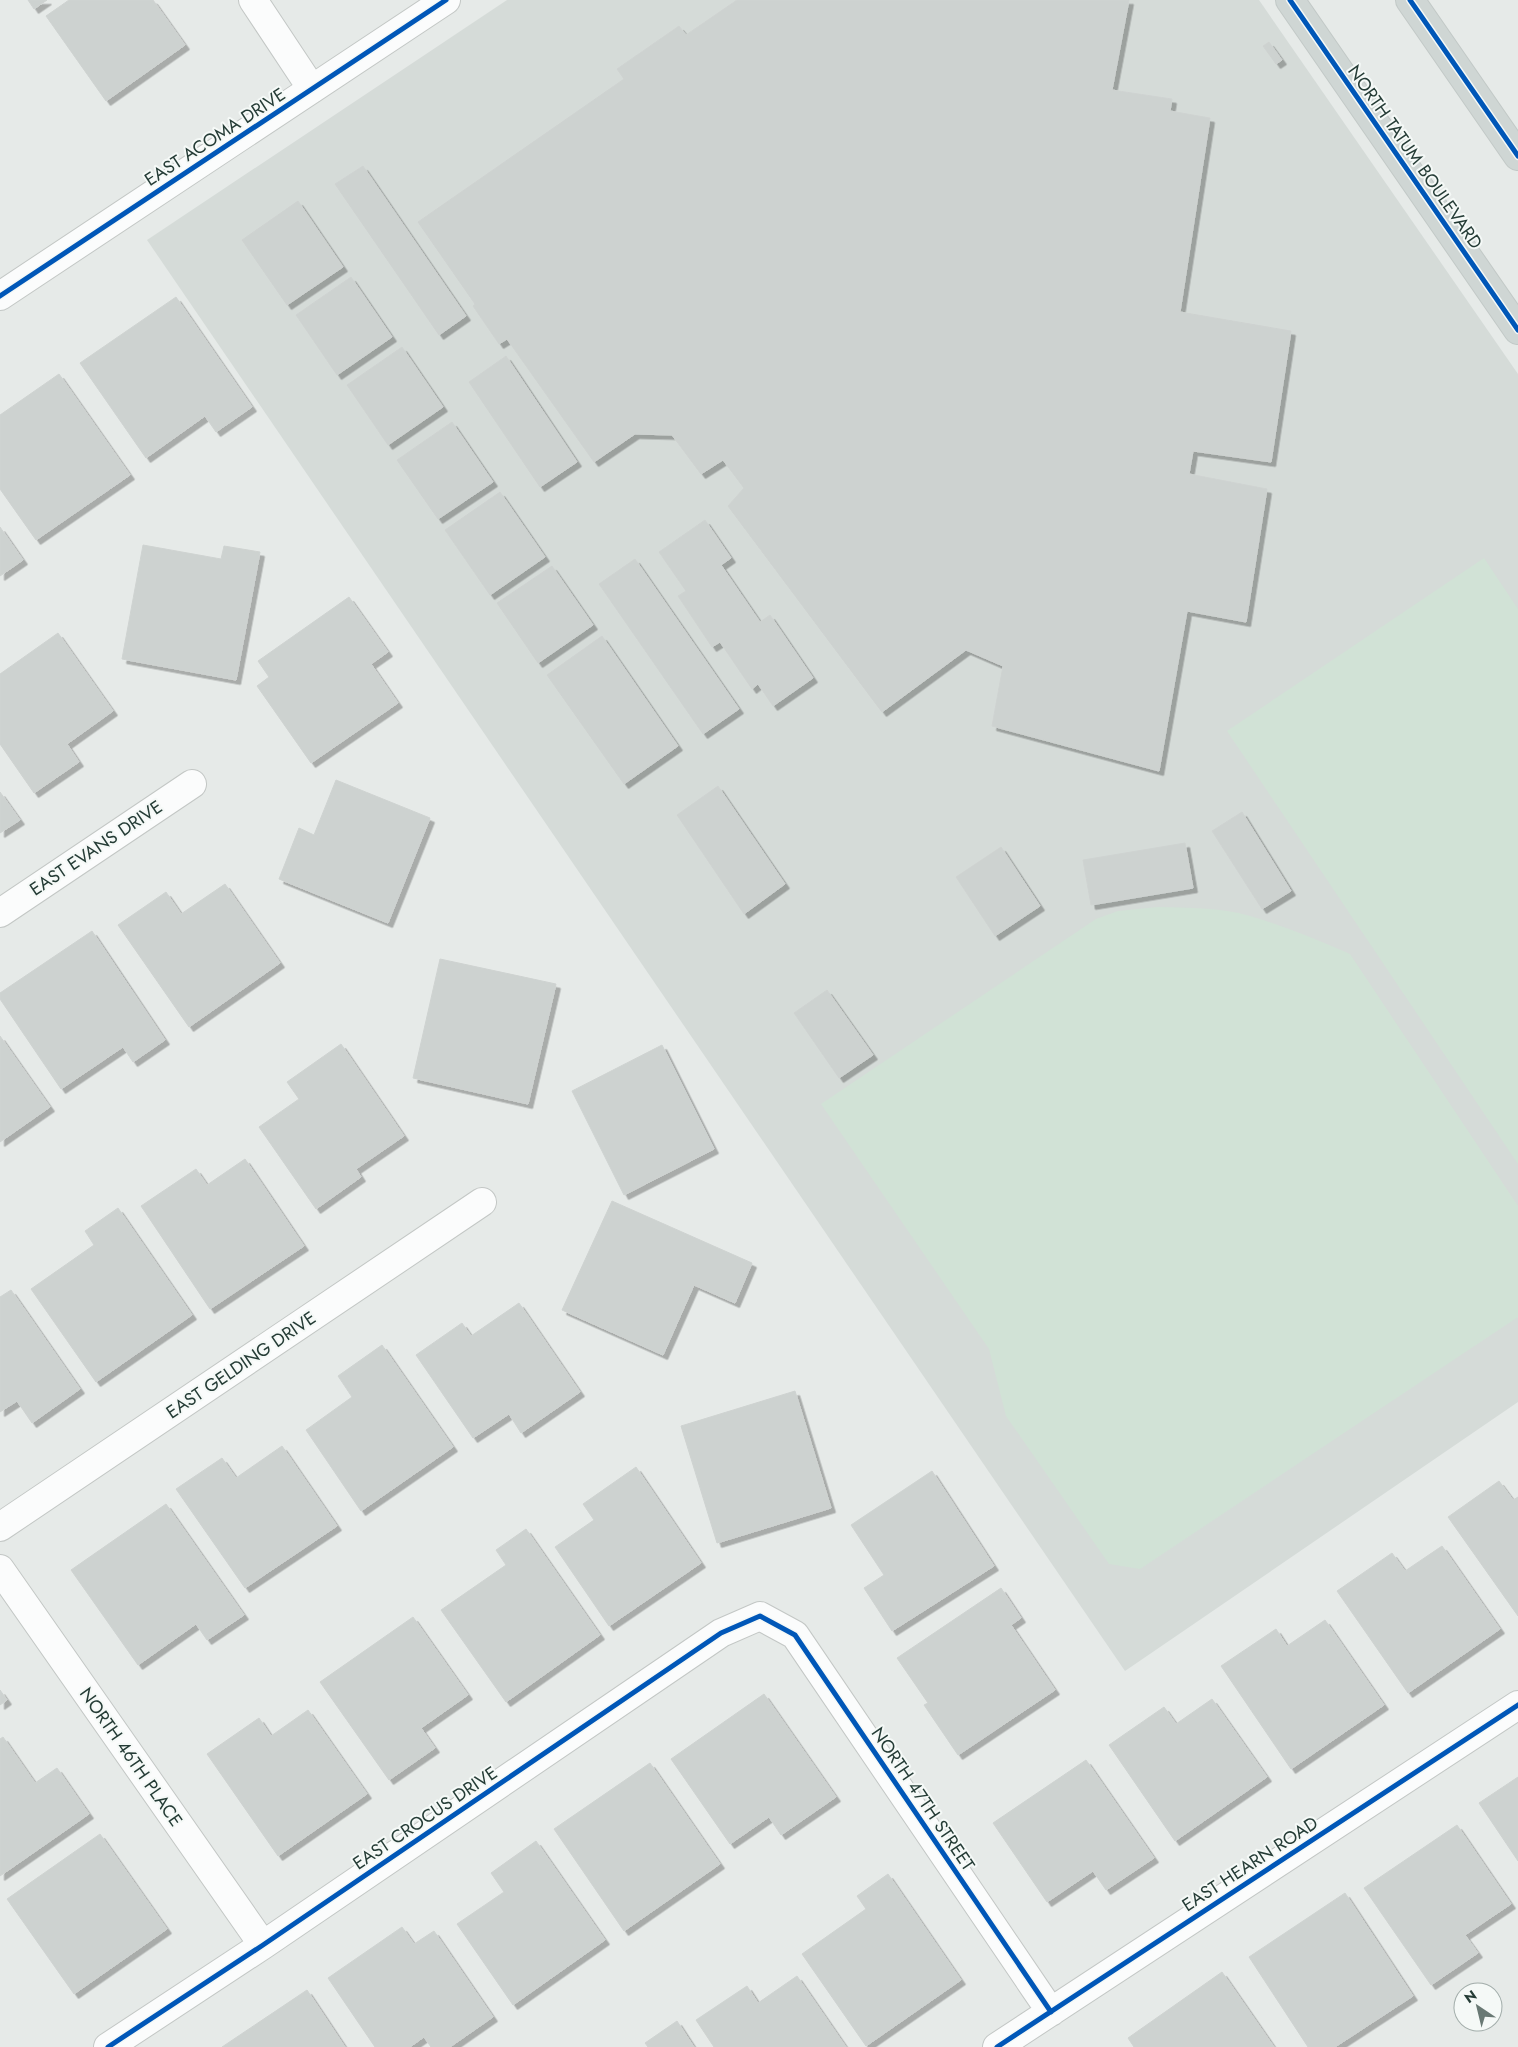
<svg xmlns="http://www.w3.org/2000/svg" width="1518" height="2047" font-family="Jost,sans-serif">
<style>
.built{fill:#d5dbd8}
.green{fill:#d1e2d6}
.building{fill:#cdd2d0;stroke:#cfd3d1;filter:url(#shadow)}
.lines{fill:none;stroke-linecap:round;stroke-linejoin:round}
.minor-casing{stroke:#c3c7c5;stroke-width:30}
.major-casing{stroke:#c2c9c7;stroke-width:30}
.minor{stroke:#fbfcfc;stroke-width:28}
.major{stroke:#cfd6d4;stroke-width:28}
.cycleway-casing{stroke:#f5f9f7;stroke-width:8}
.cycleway{stroke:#0057b8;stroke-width:5}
.labels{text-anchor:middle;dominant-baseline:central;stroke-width:4;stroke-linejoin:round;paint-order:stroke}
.street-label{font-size:18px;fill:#253c36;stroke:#f5f9f7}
</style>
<defs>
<filter id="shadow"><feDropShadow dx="4.5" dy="4.5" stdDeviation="0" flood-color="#0004"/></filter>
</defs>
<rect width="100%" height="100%" fill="#e6eae8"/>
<!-- built -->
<path class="built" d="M507 0H1259L1518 374V1402L1125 1671 147 240Z"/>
<!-- green -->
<path class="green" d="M1484 558 1518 609V1164L1227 731Z
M1158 907C1188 908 1220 907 1250 916 1284 926 1318 940 1350 954L1518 1206V1317L1140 1569 1109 1564 1006 1416 989 1349 821 1104 1096 919 1118 911Z"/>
<!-- building -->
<path class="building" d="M28 0H47L34 9Z
M69 0H153L185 45 106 101 46 16Z
M737 0H1129L1112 90 1172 99 1170 111 1210 118 1180 312 1291 331 1271 462 1193 451 1189 474 1267 489 1246 622 1187 611 1159 771 992 726 1003 666 966 650 882 712 728 506 744 488 723 460 701 474 672 435 635 434 594 462 507 339 499 344 473 306 475 304 418 222 624 79 617 69 679 26 686 35Z
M1269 42 1282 60 1276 64 1263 46Z
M363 166 466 316 439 335 335 184Z
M298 201 343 267 287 305 242 240Z
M351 277 392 337 337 375 296 315Z
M176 297 252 407 216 432 205 416 146 458 80 363Z
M402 347 443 407 388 445 347 385Z
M506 356 577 462 540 487 469 382Z
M59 374 130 475 36 540 0 489V415Z
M452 422 493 482 438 519 397 460Z
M500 492 545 557 490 595 445 530Z
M705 520 731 558 721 565 760 622 770 615 813 678 773 706 758 684 752 689 720 642 712 647 678 596 686 591 659 552Z
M0 527 23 560 0 576Z
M143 545 221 559 224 546 260 552 236 680 122 659Z
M635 559 739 709 703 734 599 584Z
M552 566 593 625 538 663 497 603Z
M349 597 388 652 371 664 398 703 311 763 257 686 269 677 258 661Z
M58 633 113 711 67 744 79 762 34 793 0 744V674Z
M602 636 678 746 624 784 547 675Z
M336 780 430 818 388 923 279 879 299 828 314 835Z
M718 786 785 884 744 914 677 815Z
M0 792 20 820 0 833Z
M1242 812 1291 891 1262 909 1212 831Z
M1185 843 1193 888 1091 905 1083 860Z
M1001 847 1040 906 995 936 956 877Z
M225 884 280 963 189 1027 118 925 166 892 181 914Z
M92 931 165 1040 133 1062 123 1047 61 1089 0 999V993Z
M440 959 556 984 528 1104 413 1078Z
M827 990 873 1055 839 1078 794 1013Z
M0 1036 50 1107 0 1142Z
M341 1044 404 1136 356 1169 361 1177 316 1209 259 1127 299 1099 287 1082Z
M662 1045 714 1149 624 1195 572 1091Z
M245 1159 304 1246 210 1309 141 1206 196 1169 207 1185Z
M612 1201 752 1263 735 1303 694 1285 663 1355 562 1310Z
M118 1208 192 1315 96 1382 31 1289 94 1245 85 1231Z
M11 1290 80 1389 32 1423 17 1401 0 1412V1297Z
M519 1303 580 1392 521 1433 509 1414 473 1438 416 1355 462 1323 471 1336Z
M382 1345 453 1447 361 1511 306 1430 352 1397 338 1376Z
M795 1391 831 1508 717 1543 681 1426Z
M282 1446 337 1526 245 1588 176 1489 222 1458 236 1478Z
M636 1467 701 1563 609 1626 555 1547 594 1520 583 1504Z
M932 1471 994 1566 892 1631 864 1588 884 1575 851 1525Z
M1499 1481 1513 1500 1518 1497V1616L1448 1517Z
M166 1504 244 1615 207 1640 196 1624 138 1665 71 1570Z
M526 1529 600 1635 506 1702 441 1610 506 1565 496 1550Z
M1442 1546 1500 1629 1408 1693 1337 1591 1392 1553 1405 1571Z
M1001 1588 1021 1618 1011 1625 1055 1690 958 1755 924 1705 928 1703 897 1658Z
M413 1617 468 1695 421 1728 435 1748 389 1780 320 1682Z
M1325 1620 1384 1705 1291 1769 1221 1666 1276 1629 1287 1646Z
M0 1690 7 1700 0 1705Z
M764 1694 836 1797 781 1835 769 1817 730 1844 671 1759Z
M1212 1699 1267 1777 1175 1841 1109 1745 1164 1707 1176 1724Z
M308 1710 367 1794 278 1856 207 1754 259 1718 271 1736Z
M3 1737 35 1783 57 1768 89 1814 0 1876V1739Z
M1086 1760 1154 1858 1106 1890 1093 1871 1047 1902 993 1823Z
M650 1763 720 1864 624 1931 554 1829Z
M1518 1777V1861L1479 1803Z
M1457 1825 1511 1904 1465 1935 1478 1953 1431 1985 1364 1888Z
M100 1834 167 1929 74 1994 7 1899Z
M536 1841 605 1940 513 2005 457 1924 504 1892 491 1873Z
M888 1874 961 1980 866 2046 802 1954 866 1909 857 1896Z
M1345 1893 1413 1996 1335 2047H1308L1249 1957Z
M402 1927 414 1944 434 1931 493 2017 450 2047H431L424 2037 410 2047H375L328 1978Z
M1222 1972 1274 2047H1134L1128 2038Z
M797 1976 846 2047H714L696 2020 747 1986 758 2003Z
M307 1990 345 2047H222Z
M677 2021 694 2047H648L645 2043Z"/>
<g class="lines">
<!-- minor casing -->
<g class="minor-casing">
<path id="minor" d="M253 0 312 89
M0 296 446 0
M0 913 192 784
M0 1527 482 1202
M0 1569 263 1945
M108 2047 263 1945 721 1633 760 1616 795 1635 1051 2012
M997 2047 1518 1705"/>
</g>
<!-- major casing -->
<g class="major-casing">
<path id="major" d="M1290 0 1518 330
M1410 0 1518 156"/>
</g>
<!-- minor -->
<use href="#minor" class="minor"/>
<!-- major -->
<use href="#major" class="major"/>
<!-- cycleway casing -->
<g class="cycleway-casing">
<path id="cycleway" d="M1290 0 1518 330
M1410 0 1518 156
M0 296 446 0
M108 2047 263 1945 721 1633 760 1616 795 1635 1051 2012
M997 2047 1518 1705"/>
</g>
<!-- cycleway -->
<use href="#cycleway" class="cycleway"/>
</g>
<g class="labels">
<!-- street labels -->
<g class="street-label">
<text transform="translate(215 137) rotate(-33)">EAST ACOMA DRIVE</text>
<text transform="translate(1415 157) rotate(55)">NORTH TATUM BOULEVARD</text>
<text transform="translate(96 848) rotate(-34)">EAST EVANS DRIVE</text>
<text transform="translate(241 1365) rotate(-34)">EAST GELDING DRIVE</text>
<text transform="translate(131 1757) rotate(55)">NORTH 46TH PLACE</text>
<text transform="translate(923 1799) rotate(56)">NORTH 47TH STREET</text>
<text transform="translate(425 1818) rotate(-34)">EAST CROCUS DRIVE</text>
<text transform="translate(1250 1864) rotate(-33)">EAST HEARN ROAD</text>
</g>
</g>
<!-- north arrow -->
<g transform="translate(1478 2007) rotate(325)"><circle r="24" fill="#f5f9f7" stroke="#a2adaa"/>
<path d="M0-4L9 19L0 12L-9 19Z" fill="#697974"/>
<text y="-8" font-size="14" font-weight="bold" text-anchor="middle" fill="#253c36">N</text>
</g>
</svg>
